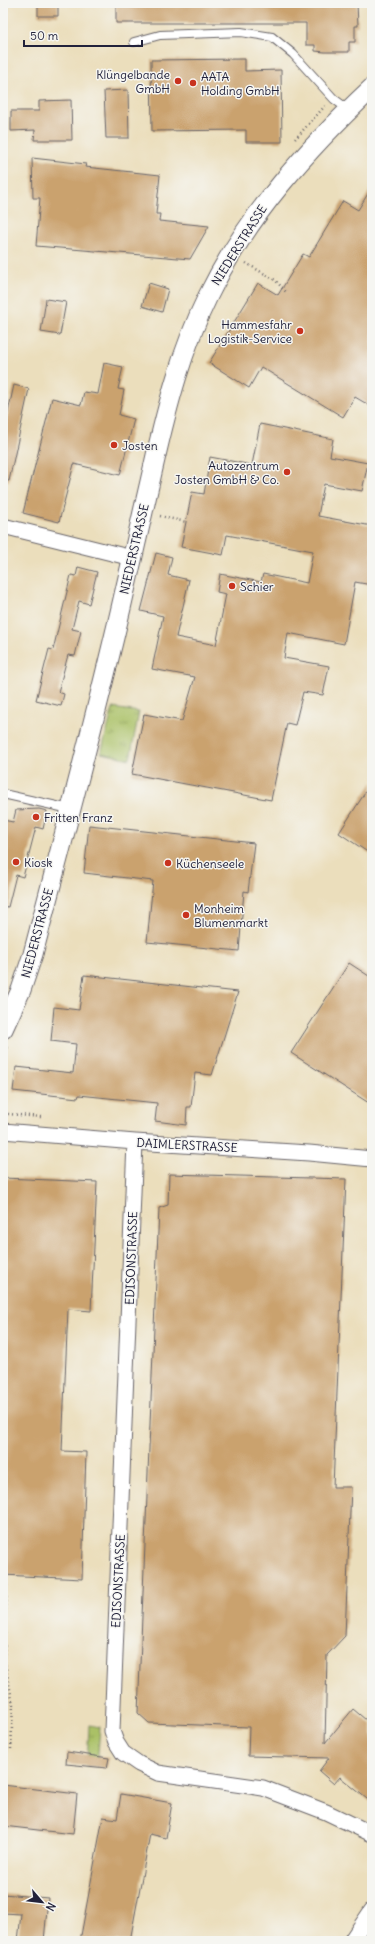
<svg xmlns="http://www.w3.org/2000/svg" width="375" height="1944" font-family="Delius,sans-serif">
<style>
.grass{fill:url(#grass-tufts);stroke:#667250}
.building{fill:#caa26e}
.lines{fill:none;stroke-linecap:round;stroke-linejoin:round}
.service-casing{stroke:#686468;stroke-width:10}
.minor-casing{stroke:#686468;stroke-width:17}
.tertiary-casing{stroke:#686468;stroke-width:21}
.path{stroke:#686468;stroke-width:2.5;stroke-dasharray:1 3;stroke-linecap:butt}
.service{stroke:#fff;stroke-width:8}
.minor{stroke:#fff;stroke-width:15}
.tertiary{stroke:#fff;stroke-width:19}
.poi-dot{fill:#c8321e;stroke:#f6f6f2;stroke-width:1.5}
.labels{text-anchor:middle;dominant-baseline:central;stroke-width:3;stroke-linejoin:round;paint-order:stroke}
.poi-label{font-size:12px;fill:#22223b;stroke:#f6f6f2;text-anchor:start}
.street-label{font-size:12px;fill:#22223b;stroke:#f6f6f2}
</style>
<defs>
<pattern id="grass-tufts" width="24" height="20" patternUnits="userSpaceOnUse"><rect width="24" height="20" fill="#aac166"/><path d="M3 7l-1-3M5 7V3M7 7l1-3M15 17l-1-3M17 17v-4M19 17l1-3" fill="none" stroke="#8a9c55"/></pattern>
</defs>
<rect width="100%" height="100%" fill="#f6f6f2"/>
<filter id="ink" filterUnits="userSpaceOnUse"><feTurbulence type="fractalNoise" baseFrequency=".025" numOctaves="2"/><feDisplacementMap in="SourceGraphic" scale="8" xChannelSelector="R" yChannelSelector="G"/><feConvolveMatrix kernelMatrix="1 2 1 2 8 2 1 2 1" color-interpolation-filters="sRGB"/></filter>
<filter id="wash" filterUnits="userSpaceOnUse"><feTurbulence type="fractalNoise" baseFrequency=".012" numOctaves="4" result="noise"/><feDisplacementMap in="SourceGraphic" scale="16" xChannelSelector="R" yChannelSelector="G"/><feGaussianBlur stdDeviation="0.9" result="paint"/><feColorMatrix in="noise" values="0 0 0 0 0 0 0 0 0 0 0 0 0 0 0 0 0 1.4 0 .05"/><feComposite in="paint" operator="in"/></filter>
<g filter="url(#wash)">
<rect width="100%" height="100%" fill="#ebdebc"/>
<!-- grass -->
<path class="grass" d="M113 708 139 712 130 759 101 753Z
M89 1725 100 1727 97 1766H87Z"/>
<g id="blocks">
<!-- building -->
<path class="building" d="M38 3H58V16H38Z
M116 3H357L358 26H355V42H349V52H325L315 51V45H306V23H116Z
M245 59V71L281 70 282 142H246V130L152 131 151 60Z
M128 90 129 138H106L104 91Z
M71 100 72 140H34L35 130 11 131V111H39V101Z
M32 158 86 164 85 167 160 175 156 214H160L159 221 209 226 190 259 36 246 40 198H33Z
M372 187V407L355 397 343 417 261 367 249 388 209 363 258 283 278 295 303 254 309 257 343 201 358 210Z
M149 283 168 289 162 312 142 306Z
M46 299 66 302 60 335 41 332Z
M104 363 123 367 118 389 124 390 119 415 134 419 120 475 74 464 59 522 23 513 52 398 81 405 84 392 98 394Z
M14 385 29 389 9 481 3 480V435Z
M260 424 333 439 330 456 368 463 362 491 324 484 318 516 372 526V585L355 582 344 644 288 633 284 658 329 666 323 695 303 692 295 725 287 723 271 800 132 774 144 714 182 721 195 677 152 669 163 616 141 611 156 553 172 557 168 575 189 580 176 637 216 645 226 594 217 592 220 574 261 582 263 574 307 583 313 551 227 535 223 555 181 547 192 492 204 494 210 457 252 465Z
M78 567 97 572 89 604 79 601 72 629 81 631 75 656 68 655 58 692 64 694 61 706 36 700 49 649 53 650 71 575 76 576Z
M372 782V855L339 833Z
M39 809 47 811 43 829 36 827 23 877 16 875 8 907 3 906V820L13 822 16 810Z
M89 825 254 843 248 892 244 891 239 951 147 942 153 881 84 873Z
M349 963 372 978V1105L291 1053Z
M84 975 238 992 212 1075 195 1073 191 1107H187L186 1125 155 1121 157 1103 79 1095 78 1098 13 1091 16 1067 73 1073 76 1044 51 1041 54 1007 79 1010Z
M169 1174 346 1179 333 1487H351L345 1636 327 1655 325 1743 353 1709 372 1725V1803L340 1777 334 1784 319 1771 329 1758 248 1756 249 1727 149 1723 138 1713 159 1208 168 1205Z
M3 1178 97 1182 91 1311 68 1309 62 1451 86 1452 82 1579 3 1575Z
M67 1752 109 1758 107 1768 66 1764Z
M3 1785 77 1794 73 1834 3 1826Z
M121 1794 172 1803 166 1838 150 1834 130 1941H80L103 1817 117 1819Z
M3 1894 48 1898 44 1941H18L21 1914 3 1913Z"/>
</g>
</g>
<g filter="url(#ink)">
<use href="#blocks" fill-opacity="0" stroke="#686468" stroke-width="1"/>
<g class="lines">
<!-- service casing -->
<g class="service-casing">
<path id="service" d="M134 42 160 35 241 32 272 37 293 54 334 99 349 110
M3 794 70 809"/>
</g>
<!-- minor casing -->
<g class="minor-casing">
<path id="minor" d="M3 526 132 558
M3 1131 135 1142 309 1153 372 1159
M135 1142 112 1731 116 1742 123 1753 139 1764 158 1773 263 1788 326 1812 372 1834
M351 1941 372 1910"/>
</g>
<!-- tertiary casing -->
<g class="tertiary-casing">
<path id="tertiary" d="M3 1029 21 990 33 954C63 839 94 724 121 608 132 560 143 512 154 464 167 407 182 349 208 296 247 216 307 149 372 88"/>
</g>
<!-- path -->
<path class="path" d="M295 139 325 106
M246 263 275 280 287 293
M160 516 186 522
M3 1055 8 1044
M3 1108 8 1114
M8 1114 41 1117
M3 1749H11L13 1705 4 1657 7 1582"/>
<!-- service -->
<use href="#service" class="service"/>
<!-- minor -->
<use href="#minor" class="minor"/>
<!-- tertiary -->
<use href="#tertiary" class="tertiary"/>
</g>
</g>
<!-- markers -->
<g class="poi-dot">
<circle cx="178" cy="81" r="4"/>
<circle cx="193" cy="83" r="4"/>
<circle cx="300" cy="331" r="4"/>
<circle cx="114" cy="445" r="4"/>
<circle cx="287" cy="472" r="4"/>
<circle cx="232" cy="586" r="4"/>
<circle cx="36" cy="817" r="4"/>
<circle cx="16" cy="862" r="4"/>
<circle cx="168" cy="863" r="4"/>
<circle cx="186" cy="915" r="4"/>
</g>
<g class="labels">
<!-- poi labels -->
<g class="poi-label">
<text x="170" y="74" text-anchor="end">Klüngelbande<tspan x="170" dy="14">GmbH</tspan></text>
<text x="201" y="76">AATA<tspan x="201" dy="14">Holding GmbH</tspan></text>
<text x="292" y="324" text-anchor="end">Hammesfahr<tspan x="292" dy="14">Logistik-Service</tspan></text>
<text x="122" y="445">Josten</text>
<text x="279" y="465" text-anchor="end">Autozentrum<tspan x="279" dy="14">Josten GmbH &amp; Co.</tspan></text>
<text x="240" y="586">Schier</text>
<text x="44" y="817">Fritten Franz</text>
<text x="24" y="862">Kiosk</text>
<text x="176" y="863">Küchenseele</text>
<text x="194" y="908">Monheim<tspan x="194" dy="14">Blumenmarkt</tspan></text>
</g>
<!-- street labels -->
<g class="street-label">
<text transform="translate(239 245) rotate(-58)">NIEDERSTRASSE</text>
<text transform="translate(134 549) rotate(-77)">NIEDERSTRASSE</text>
<text transform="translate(37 933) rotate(-75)">NIEDERSTRASSE</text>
<text transform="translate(187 1145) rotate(3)">DAIMLERSTRASSE</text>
<text transform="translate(131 1258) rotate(-88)">EDISONSTRASSE</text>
<text transform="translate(118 1581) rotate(-87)">EDISONSTRASSE</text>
</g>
</g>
<!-- margin -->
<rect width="375" height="1944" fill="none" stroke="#f6f6f2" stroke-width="16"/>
<!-- north arrow -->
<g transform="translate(42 1902) rotate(118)" stroke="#f6f6f2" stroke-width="3" paint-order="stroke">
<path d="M0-3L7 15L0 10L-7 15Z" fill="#22223b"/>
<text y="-6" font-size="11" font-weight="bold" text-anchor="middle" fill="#22223b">N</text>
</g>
<!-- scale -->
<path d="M24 40v6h118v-6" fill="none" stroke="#22223b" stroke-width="2"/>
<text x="30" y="40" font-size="12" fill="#22223b" stroke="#f6f6f2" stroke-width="3" paint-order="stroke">50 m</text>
</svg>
